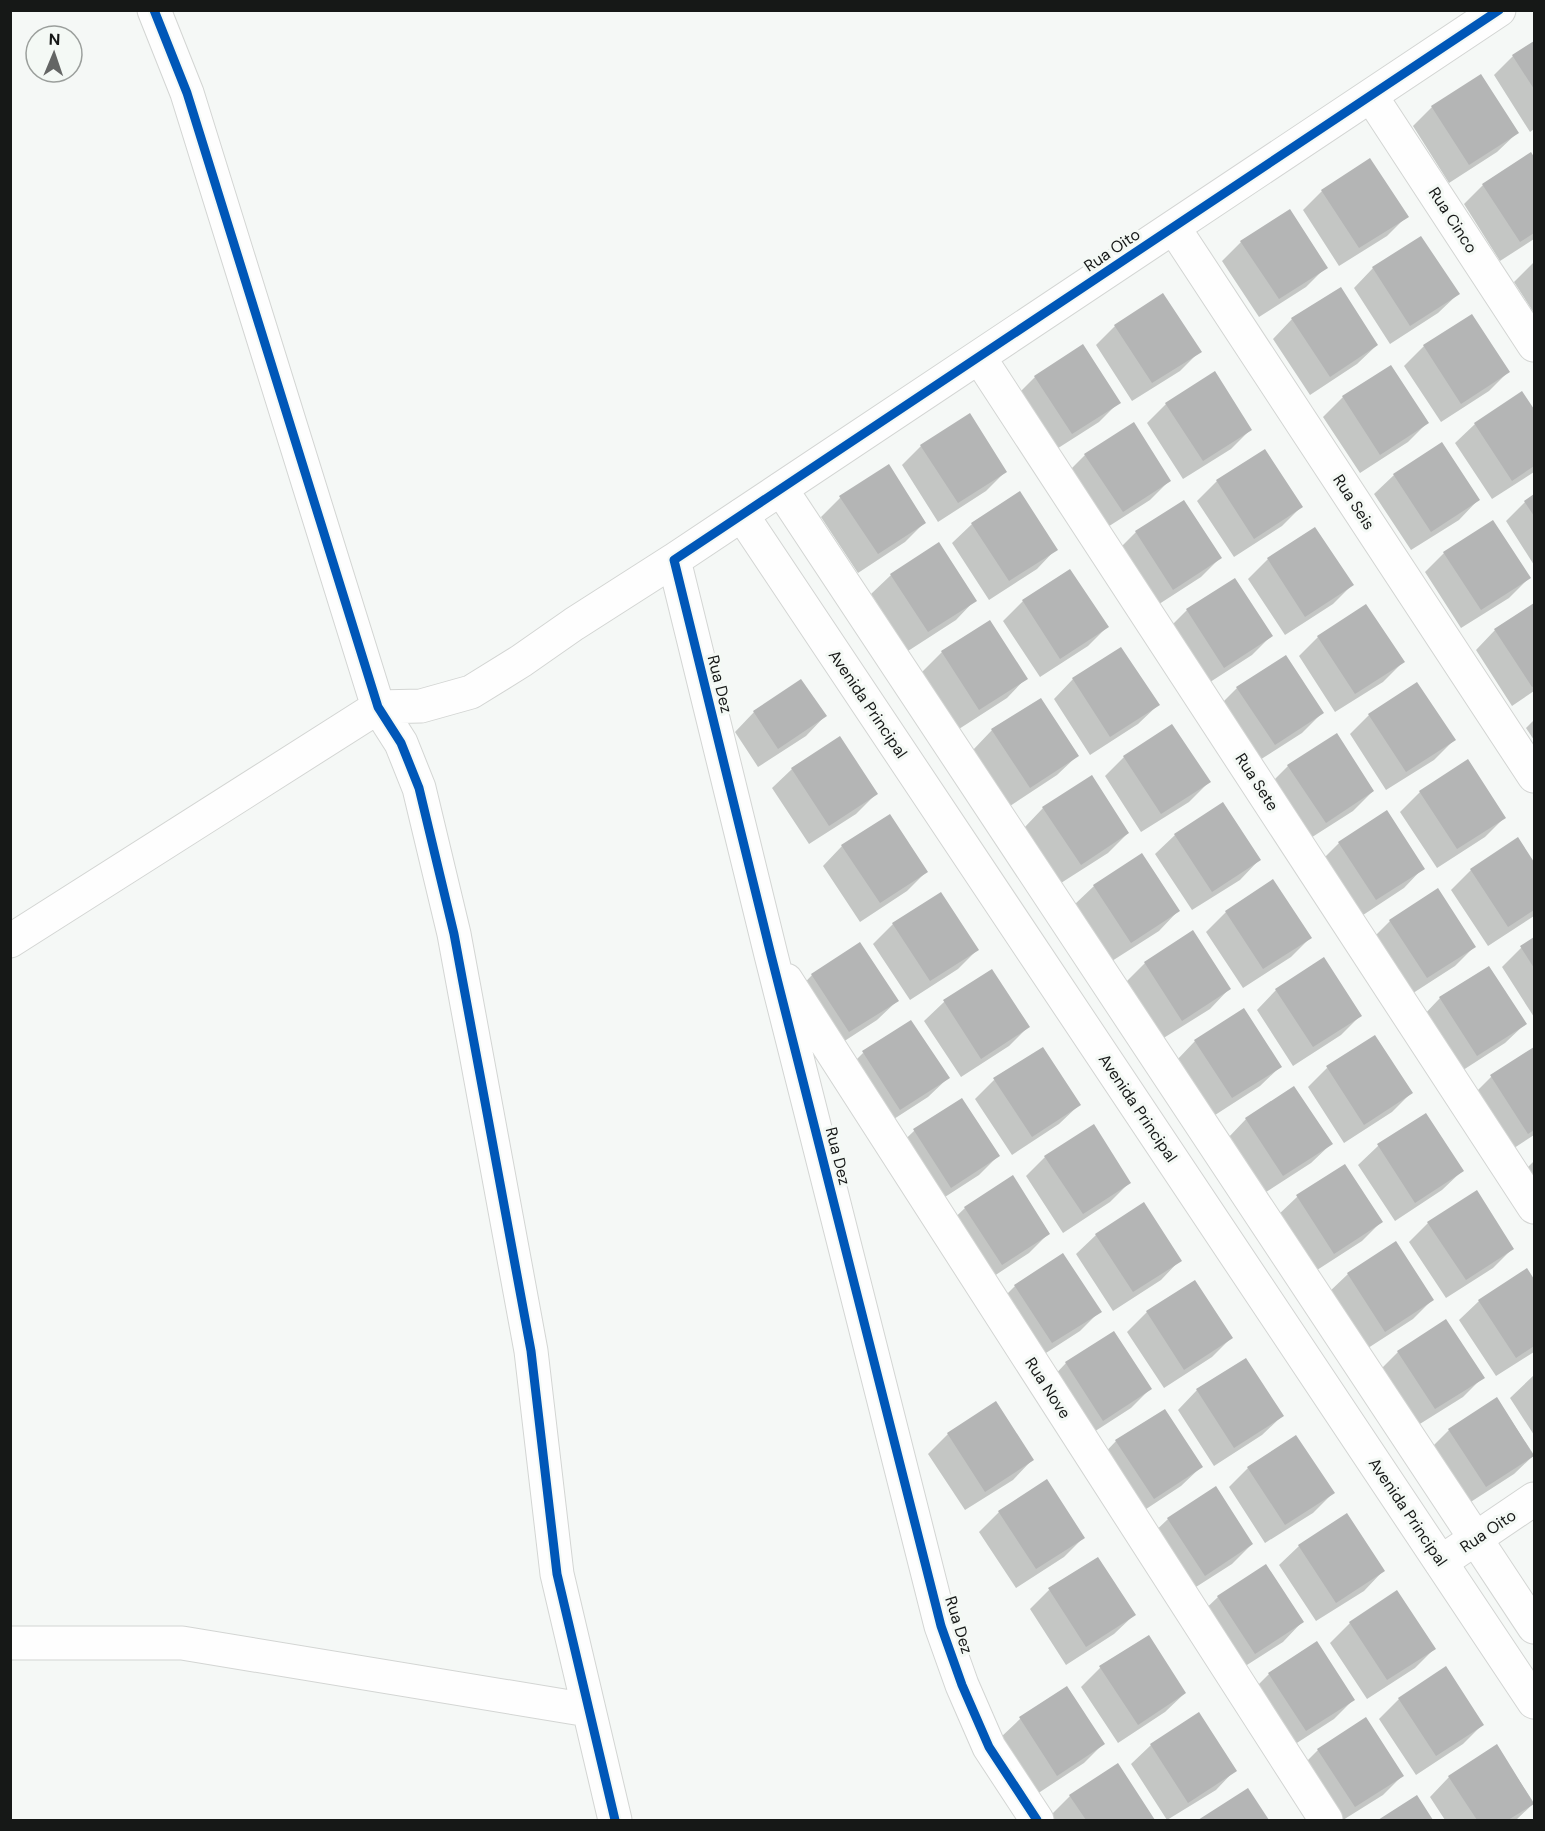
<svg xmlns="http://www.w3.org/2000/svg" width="1545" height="1831" font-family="'DM Sans',sans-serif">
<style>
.shadow{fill:#0003}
.building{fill:#b4b5b5}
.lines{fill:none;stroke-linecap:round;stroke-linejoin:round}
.street-casing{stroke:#d3d5d3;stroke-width:35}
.secondary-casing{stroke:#d3d5d3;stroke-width:35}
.street{stroke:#fefefe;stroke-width:33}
.secondary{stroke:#fefefe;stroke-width:33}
.cycleway-casing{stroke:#f4f9f5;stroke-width:13}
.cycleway{stroke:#0057b8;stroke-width:9}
.labels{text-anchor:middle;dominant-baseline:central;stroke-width:6;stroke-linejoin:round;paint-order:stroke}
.street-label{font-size:16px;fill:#161817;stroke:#f4f9f5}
</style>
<rect width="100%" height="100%" fill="#f5f8f6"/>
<!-- shadow -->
<path class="shadow" d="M1534 42V129L1530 132 1494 75 1513 56Z
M1432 107 1517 133 1497 152 1449 183 1413 126Z
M1531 154 1534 160V239L1500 261 1464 204 1483 185Z
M1322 191 1407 216 1387 236 1339 266 1303 210Z
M1241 242 1326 267 1306 287 1259 317 1222 261Z
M1534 262V313L1514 282Z
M1373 268 1458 294 1438 313 1390 344 1354 288Z
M1471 316 1508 372 1489 391 1441 422 1404 366 1424 346Z
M1292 319 1377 345 1357 364 1310 395 1273 339Z
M1115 326 1200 351 1180 371 1132 401 1096 345Z
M1391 367 1427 423 1408 442 1360 473 1323 417 1343 397Z
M1035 377 1119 402 1099 422 1052 452 1016 396Z
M1522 393 1534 412V472L1492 499 1455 443 1475 424Z
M1166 404 1251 429 1231 449 1183 479 1147 423Z
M921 446 1006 471 986 491 938 522 902 465Z
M1264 451 1301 507 1282 526 1234 557 1197 501 1217 481Z
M1085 455 1170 480 1150 500 1103 530 1066 474Z
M888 466 925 522 905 542 858 573 821 517 840 498Z
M1394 475 1478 500 1459 520 1411 550 1374 494Z
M1534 496V565L1506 521 1525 502Z
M1184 502 1220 558 1201 577 1153 608 1116 552 1136 532Z
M972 524 1056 549 1037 569 989 600 952 543Z
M1315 529 1352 585 1333 604 1285 635 1248 579 1268 559Z
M1444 553 1529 578 1509 598 1461 628 1425 572Z
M1070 571 1107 627 1088 646 1040 677 1003 621 1023 601Z
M891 575 975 600 956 620 908 651 871 594Z
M1235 580 1271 636 1252 655 1204 686 1167 630 1187 610Z
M1534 605V691L1512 706 1476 650 1495 630Z
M990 622 1026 678 1007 698 959 729 922 672 942 652Z
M1318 637 1403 662 1383 682 1335 712 1299 656Z
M1073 679 1158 705 1138 724 1090 755 1054 699Z
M801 681 825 716 806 736 758 767 735 732 754 712Z
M1237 688 1322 713 1302 733 1255 763 1218 707Z
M1369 715 1454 740 1434 760 1386 790 1350 734Z
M1534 720V740L1526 728Z
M992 730 1077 756 1057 775 1010 806 973 750Z
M1124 757 1209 782 1189 802 1141 832 1105 776Z
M1288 766 1373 791 1353 811 1306 841 1269 785Z
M792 769 876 794 856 814 809 844 772 788Z
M1420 792 1504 818 1485 837 1437 868 1400 812Z
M1043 808 1128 833 1108 853 1061 883 1024 828Z
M1175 835 1259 860 1240 880 1192 910 1155 854Z
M1518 839 1534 864V916L1488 946 1451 890 1471 870Z
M1339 843 1423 868 1404 888 1357 919 1319 863Z
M842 846 926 872 907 891 860 922 823 866Z
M1273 881 1310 938 1291 957 1243 988 1206 932 1226 912Z
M1094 886 1178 911 1159 931 1112 961 1074 905Z
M1438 890 1474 947 1455 966 1407 997 1370 941 1390 921Z
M941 894 977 950 958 969 910 1000 873 944 893 924Z
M1193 932 1229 989 1210 1009 1162 1039 1125 983 1145 963Z
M1534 939V1017L1502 967 1521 948Z
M992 971 1028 1027 1009 1046 961 1077 924 1021 944 1002Z
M812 975 897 1001 877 1020 829 1051 793 995Z
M1276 990 1360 1016 1341 1035 1293 1066 1257 1010Z
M1440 998 1525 1024 1505 1043 1457 1074 1421 1018Z
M1195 1041 1280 1067 1260 1086 1212 1117 1176 1061Z
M1534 1048V1135L1508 1152 1472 1096 1491 1077Z
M863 1053 948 1078 928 1097 880 1128 844 1072Z
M1327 1068 1411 1093 1392 1112 1344 1143 1308 1087Z
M994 1080 1079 1105 1059 1124 1012 1155 975 1099Z
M961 1100 998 1156 979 1175 931 1206 894 1150 914 1131Z
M1425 1115 1462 1171 1442 1190 1395 1221 1358 1165 1378 1146Z
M1246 1119 1331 1144 1311 1163 1263 1194 1227 1139Z
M1045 1157 1130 1182 1110 1202 1063 1233 1026 1176Z
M1534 1161V1192L1522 1173Z
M1345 1166 1381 1222 1362 1241 1314 1272 1277 1216 1297 1197Z
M1012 1177 1049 1233 1029 1253 982 1284 945 1227 965 1208Z
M1428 1223 1513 1248 1493 1268 1446 1298 1409 1242Z
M1096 1235 1180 1260 1161 1280 1113 1311 1076 1254Z
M1527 1270 1534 1282V1352L1496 1376 1459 1320 1479 1301Z
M1348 1274 1432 1300 1413 1319 1365 1350 1328 1293Z
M1195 1282 1231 1338 1212 1357 1164 1388 1127 1332 1147 1312Z
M1015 1286 1100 1311 1080 1331 1032 1362 996 1305Z
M1398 1352 1483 1377 1463 1397 1415 1427 1379 1371Z
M1066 1363 1150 1389 1131 1408 1083 1439 1047 1383Z
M1534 1375V1435L1510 1398Z
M1197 1390 1282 1416 1262 1435 1214 1466 1178 1410Z
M1497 1399 1534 1455 1514 1474 1466 1505 1430 1449 1449 1430Z
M996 1404 1032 1460 1013 1480 965 1510 928 1454 948 1434Z
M1116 1441 1201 1467 1181 1486 1134 1517 1097 1461Z
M1248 1468 1333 1493 1313 1513 1265 1543 1229 1487Z
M1047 1482 1083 1538 1064 1557 1016 1588 979 1532 999 1512Z
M1168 1519 1252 1544 1232 1564 1185 1594 1148 1538Z
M1299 1546 1383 1571 1364 1591 1316 1621 1279 1565Z
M1049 1590 1134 1615 1114 1634 1066 1665 1030 1609Z
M1397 1592 1434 1649 1415 1668 1367 1699 1330 1643 1350 1623Z
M1218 1597 1302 1622 1283 1642 1236 1672 1198 1616Z
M1148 1637 1185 1693 1165 1712 1118 1743 1081 1687 1100 1668Z
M1317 1643 1353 1700 1334 1719 1286 1750 1249 1694 1269 1674Z
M1446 1668 1482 1725 1463 1744 1416 1775 1379 1719 1399 1699Z
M1067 1688 1103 1744 1084 1763 1037 1794 1000 1738 1020 1719Z
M1366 1719 1402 1776 1383 1795 1343 1820H1332L1298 1770 1318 1750Z
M1151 1745 1235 1770 1216 1790 1167 1820 1131 1764Z
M1497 1747 1534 1803 1516 1820H1445L1430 1797 1449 1777Z
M1118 1765 1153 1820H1054L1051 1815 1070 1796Z
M1247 1790 1267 1820H1201Z
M1416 1798 1431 1820H1380Z"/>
<!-- building -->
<path class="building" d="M1534 41V89L1512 55Z
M1481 74 1519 133 1469 165 1431 106Z
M1531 152 1534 157V233L1520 242 1482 184Z
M1370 158 1409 217 1359 248 1321 190Z
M1290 209 1328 268 1279 299 1240 241Z
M1421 236 1460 294 1410 326 1372 267Z
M1341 287 1378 345 1330 377 1291 318Z
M1163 293 1202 352 1152 383 1114 325Z
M1472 314 1510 372 1461 404 1423 345Z
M1083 344 1121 403 1072 434 1034 376Z
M1391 365 1429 423 1380 455 1342 396Z
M1215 371 1252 430 1203 461 1165 403Z
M1522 391 1534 409V466L1512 481 1474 423Z
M970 413 1007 472 958 503 920 445Z
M1134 422 1171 481 1123 512 1084 454Z
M1442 442 1480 500 1431 532 1393 474Z
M1265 449 1303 507 1254 539 1216 480Z
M889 464 926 523 878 554 839 496Z
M1020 491 1058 550 1009 581 971 523Z
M1534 494V516L1524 501Z
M1184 500 1222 558 1173 590 1135 531Z
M1493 520 1531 578 1481 610 1443 552Z
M1315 527 1354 585 1305 617 1267 558Z
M939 542 977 601 928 632 890 574Z
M1070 569 1109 627 1060 659 1022 600Z
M1235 578 1273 636 1224 668 1186 609Z
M1534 603V686L1532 687 1494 629Z
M1366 604 1405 662 1355 694 1317 636Z
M990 620 1028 679 979 710 941 651Z
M1121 647 1160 705 1110 737 1072 678Z
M1286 655 1324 713 1275 745 1236 687Z
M801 679 827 716 778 749 753 711Z
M1417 682 1456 740 1406 772 1368 714Z
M1041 698 1079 756 1030 788 991 729Z
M1172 724 1211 782 1161 814 1123 756Z
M1337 733 1374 791 1326 823 1287 765Z
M840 736 878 794 829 826 791 768Z
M1468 759 1506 818 1457 849 1419 791Z
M1092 775 1129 833 1081 865 1042 807Z
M1223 802 1261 860 1212 892 1174 834Z
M1387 810 1425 869 1376 900 1338 842Z
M890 814 928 872 880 903 841 845Z
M1518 837 1534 862V910L1508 927 1470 869Z
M1142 853 1180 911 1131 943 1093 885Z
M1273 879 1312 938 1263 969 1225 911Z
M1438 888 1476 947 1427 978 1389 920Z
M941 892 979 950 930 981 892 923Z
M1193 930 1231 989 1182 1021 1144 962Z
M1534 937V968L1520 946Z
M860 942 899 1001 849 1032 811 974Z
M1324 957 1362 1016 1313 1047 1275 989Z
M1489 966 1527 1024 1477 1056 1439 997Z
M992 969 1030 1027 981 1059 943 1000Z
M1244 1008 1282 1067 1232 1098 1194 1040Z
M911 1020 950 1078 900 1110 862 1051Z
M1375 1035 1413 1093 1364 1125 1326 1066Z
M1043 1047 1081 1105 1032 1137 993 1078Z
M1534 1047V1130L1528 1134 1490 1075Z
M1294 1086 1333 1144 1283 1176 1245 1118Z
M962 1098 1000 1156 951 1188 913 1129Z
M1426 1113 1464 1171 1415 1203 1377 1144Z
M1094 1124 1131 1183 1083 1214 1044 1156Z
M1345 1164 1383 1222 1334 1254 1296 1195Z
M1013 1175 1050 1234 1002 1265 964 1207Z
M1477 1190 1514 1249 1466 1280 1427 1222Z
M1144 1202 1182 1261 1133 1292 1095 1234Z
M1396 1241 1434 1300 1385 1332 1347 1273Z
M1063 1253 1102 1312 1052 1343 1014 1285Z
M1527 1268 1534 1279V1346L1516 1358 1478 1300Z
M1195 1280 1233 1338 1184 1370 1146 1311Z
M1446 1319 1485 1378 1435 1409 1397 1351Z
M1114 1331 1152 1389 1103 1421 1065 1362Z
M1246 1358 1284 1416 1234 1448 1196 1389Z
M1497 1397 1534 1456 1486 1487 1448 1429Z
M996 1401 1034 1460 985 1492 947 1433Z
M1165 1409 1203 1467 1154 1499 1115 1440Z
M1296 1435 1335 1493 1285 1525 1247 1467Z
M1047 1479 1085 1538 1036 1569 998 1511Z
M1216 1486 1253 1544 1205 1576 1167 1518Z
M1347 1513 1385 1571 1336 1603 1298 1545Z
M1098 1557 1136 1615 1086 1647 1048 1588Z
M1266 1564 1304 1622 1255 1654 1217 1596Z
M1397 1590 1436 1649 1387 1680 1349 1622Z
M1149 1635 1186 1693 1138 1725 1099 1666Z
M1317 1641 1355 1700 1306 1731 1268 1673Z
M1446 1666 1484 1725 1436 1756 1398 1698Z
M1067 1686 1105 1744 1057 1776 1019 1717Z
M1199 1712 1237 1771 1188 1803 1150 1744Z
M1366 1717 1404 1776 1355 1807 1317 1749Z
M1497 1744 1534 1804 1508 1820H1477L1448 1776Z
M1118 1763 1155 1820H1086L1069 1795Z
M1248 1788 1269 1820H1198Z
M1417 1795 1433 1820H1378Z"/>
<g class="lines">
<!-- street casing -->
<g class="street-casing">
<path id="street" d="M154 10 187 93 378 707 401 743 419 788 454 934 531 1351 557 1574 615 1820
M1371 96 1534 345
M1174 228 1534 776
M979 357 1534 1207
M10 941 378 707 421 706 471 692 521 661 574 624 674 560
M786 980 1326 1820
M1441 1562 1534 1499
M10 1643H182L588 1710
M1037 1820 989 1747 962 1685 941 1626 771 955 674 560 1499 10"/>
</g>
<!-- secondary casing -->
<g class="secondary-casing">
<path id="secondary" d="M781 489 1534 1627
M742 515 1534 1702"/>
</g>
<!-- street -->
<use href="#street" class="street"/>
<!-- secondary -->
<use href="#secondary" class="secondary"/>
<!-- cycleway casing -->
<g class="cycleway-casing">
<path id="cycleway" d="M154 10 187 93 378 707 401 743 419 788 454 934 531 1351 557 1574 615 1820
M1037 1820 989 1747 962 1685 941 1626 771 955 674 560 1499 10"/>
</g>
<!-- cycleway -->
<use href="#cycleway" class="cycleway"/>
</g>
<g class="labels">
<!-- street labels -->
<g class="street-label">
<text transform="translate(1453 220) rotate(57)">Rua Cinco</text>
<text transform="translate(1112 250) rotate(-34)">Rua Oito</text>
<text transform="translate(1354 502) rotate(57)">Rua Seis</text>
<text transform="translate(720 684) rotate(76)">Rua Dez</text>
<text transform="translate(868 704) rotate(56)">Avenida Principal</text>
<text transform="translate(1257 782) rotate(57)">Rua Sete</text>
<text transform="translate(1138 1108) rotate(56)">Avenida Principal</text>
<text transform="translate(838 1156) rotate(76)">Rua Dez</text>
<text transform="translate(1048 1388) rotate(57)">Rua Nove</text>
<text transform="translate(1408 1512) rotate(56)">Avenida Principal</text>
<text transform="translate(1488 1531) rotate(-34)">Rua Oito</text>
<text transform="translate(959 1625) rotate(73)">Rua Dez</text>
</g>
</g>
<!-- border -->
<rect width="1545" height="1831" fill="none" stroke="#161817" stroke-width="24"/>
<!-- north arrow -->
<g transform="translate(54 54) rotate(2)"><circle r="28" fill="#f4f9f5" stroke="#9b9f9c" stroke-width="1.5"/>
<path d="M0-4.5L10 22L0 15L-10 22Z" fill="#646665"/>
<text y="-9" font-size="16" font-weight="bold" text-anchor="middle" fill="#161817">N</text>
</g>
</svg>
